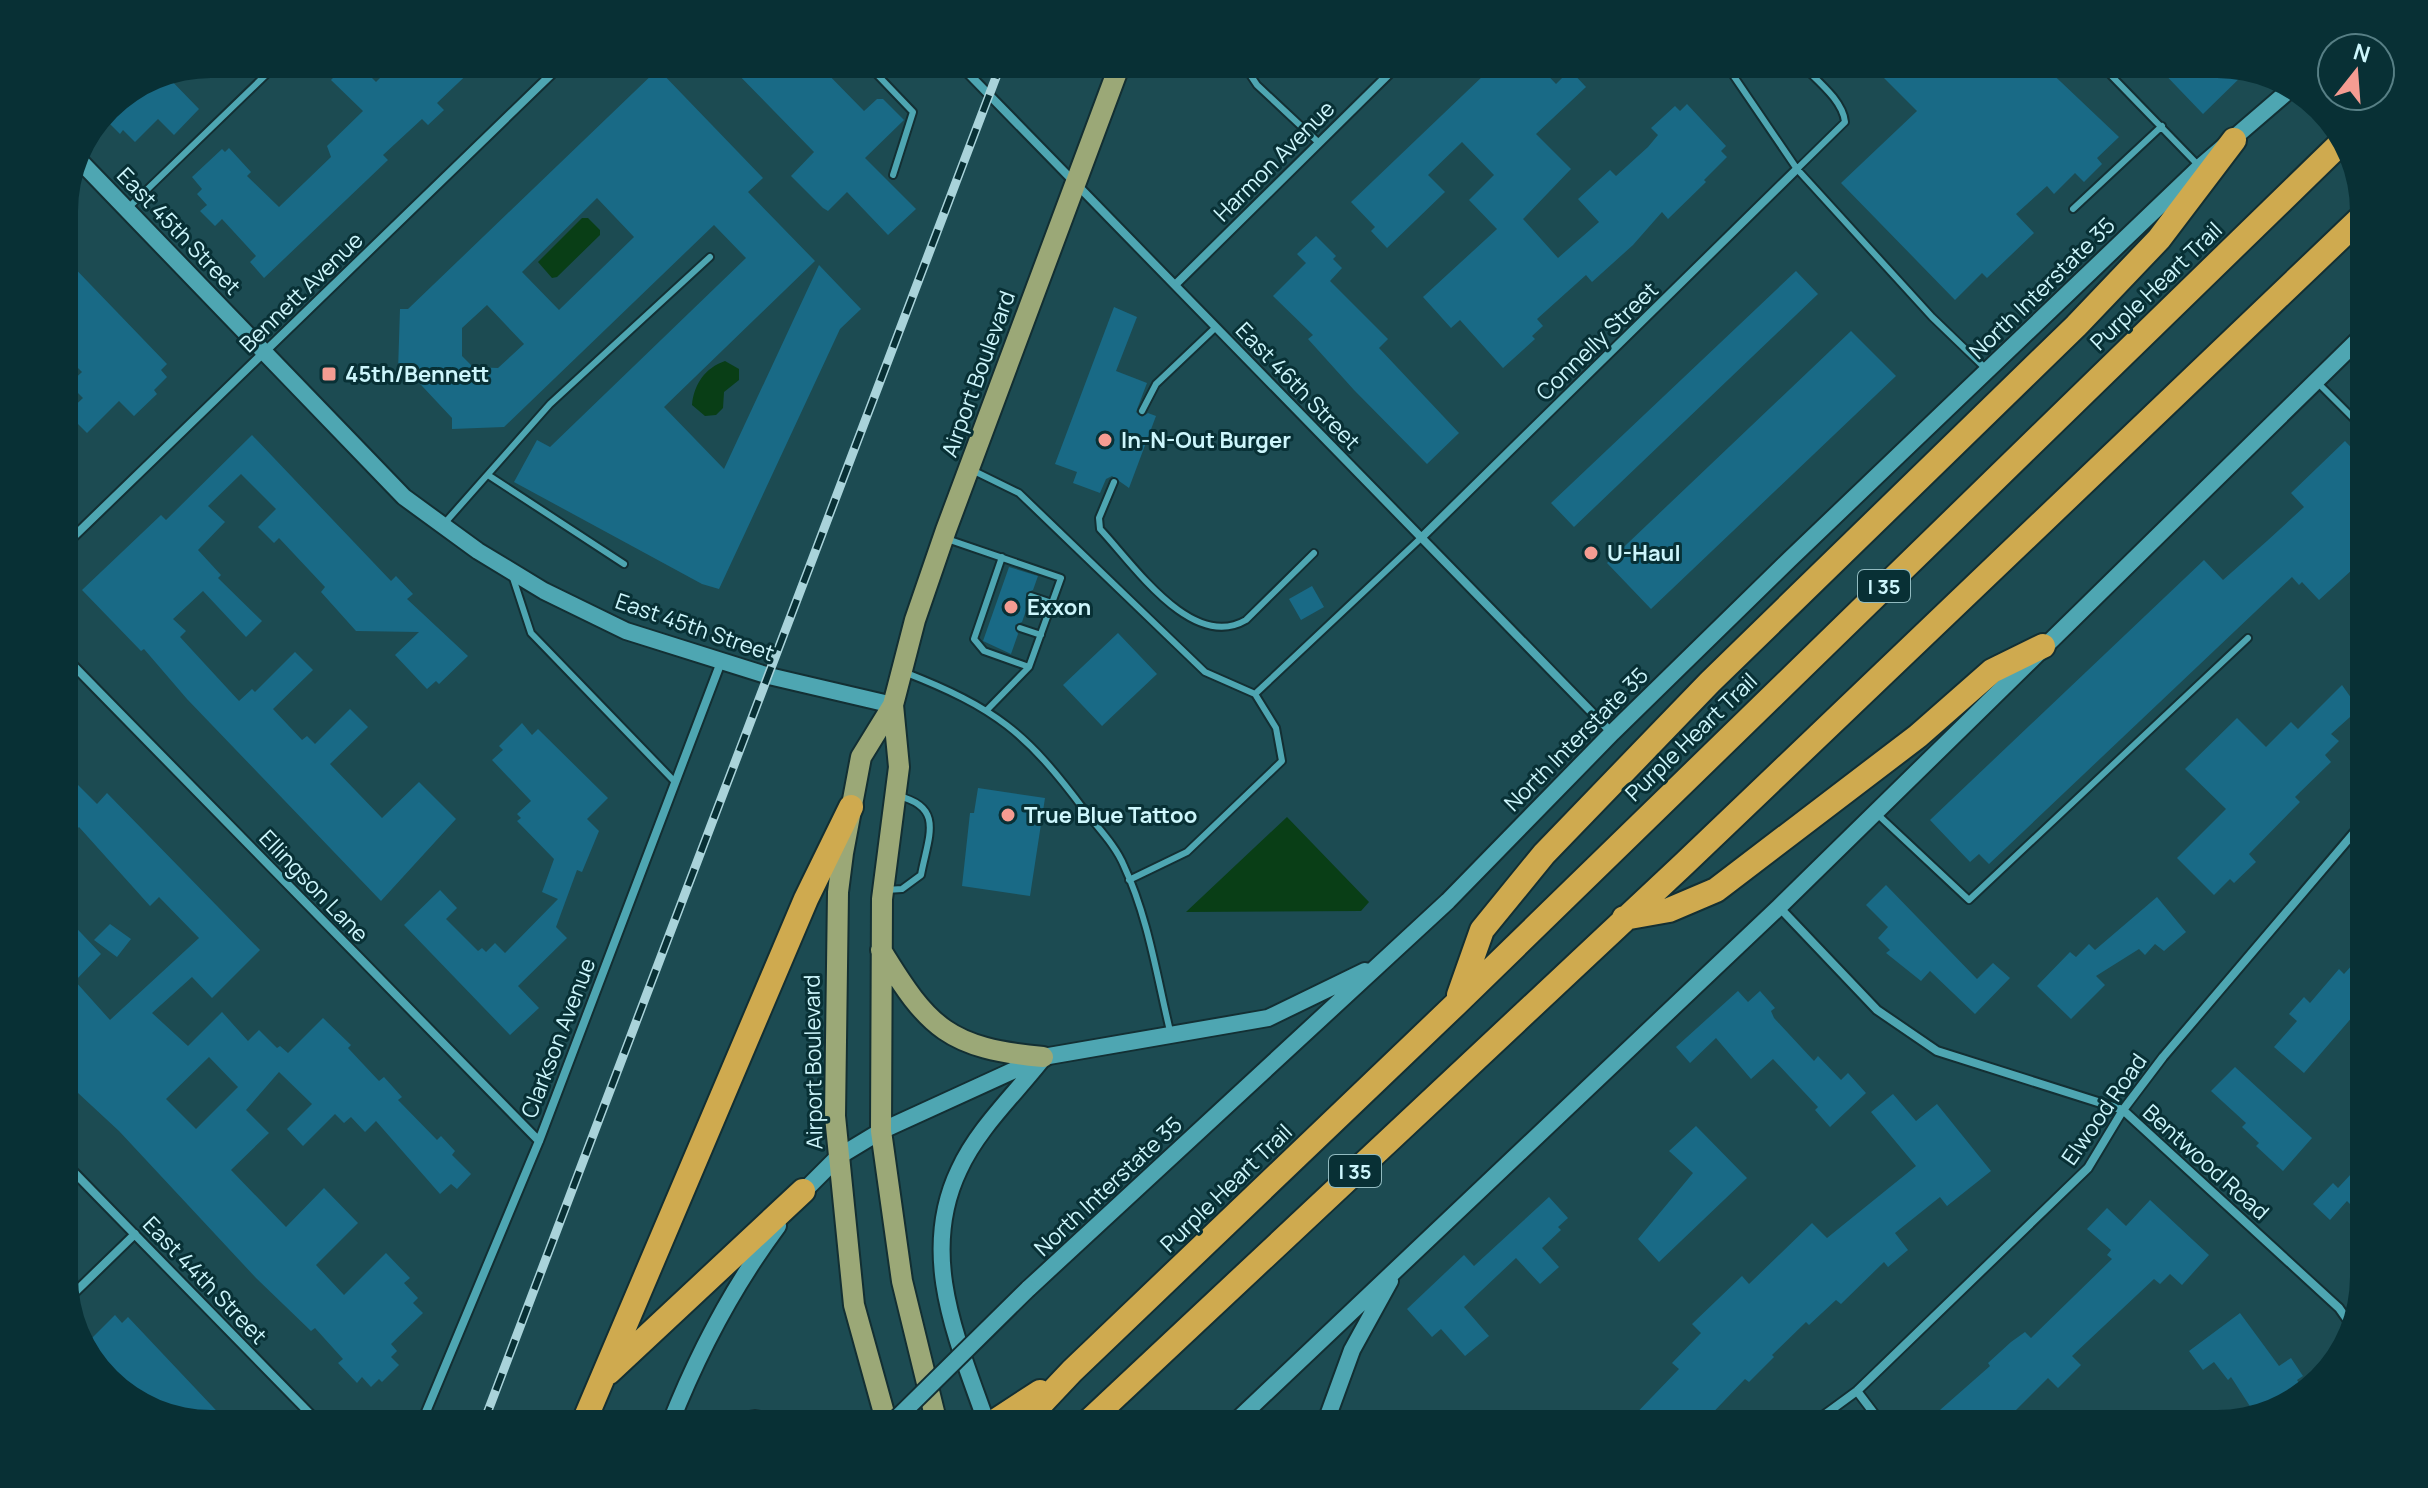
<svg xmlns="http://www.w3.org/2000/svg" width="2428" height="1488" font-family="Manrope,sans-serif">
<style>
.water{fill:#093e16}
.building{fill:#196a86;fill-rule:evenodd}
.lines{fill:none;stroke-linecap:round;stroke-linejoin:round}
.service-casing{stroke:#132f33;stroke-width:10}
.minor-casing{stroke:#132f33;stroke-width:12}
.secondary-casing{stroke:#132f33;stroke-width:20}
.primary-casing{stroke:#132f33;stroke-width:24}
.motorway-casing{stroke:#132f33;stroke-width:28}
.service{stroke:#4ea6b2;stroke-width:6}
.minor{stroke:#4ea6b2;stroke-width:8}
.secondary{stroke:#4ea6b2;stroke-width:16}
.primary{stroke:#9ba877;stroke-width:20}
.motorway{stroke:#cfaa4f;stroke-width:24}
.rail-casing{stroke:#a9d3da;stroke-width:9}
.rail{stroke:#083035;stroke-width:6;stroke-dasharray:18;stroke-linecap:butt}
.secondary-bridge-casing{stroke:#132f33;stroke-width:20;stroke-linecap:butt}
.secondary-bridge{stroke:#4ea6b2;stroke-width:16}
.poi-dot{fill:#f59c92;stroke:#083035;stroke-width:3}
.labels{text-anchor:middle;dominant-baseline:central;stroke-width:6;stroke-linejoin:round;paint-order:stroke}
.shield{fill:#083035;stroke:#92bbc0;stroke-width:2}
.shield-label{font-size:20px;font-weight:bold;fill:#cdf6fc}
.street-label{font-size:22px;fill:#cdf6fc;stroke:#083035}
.poi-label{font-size:22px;font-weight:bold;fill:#cdf6fc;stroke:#083035;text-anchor:start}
</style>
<rect width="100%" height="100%" fill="#1c4b52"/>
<!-- water -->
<path class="water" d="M582 218H588L600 230V235L557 277 552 278 538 262Z
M725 361 739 369V380L724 392 723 408 716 415 705 416 692 405C694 384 705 368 725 361Z
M1287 817 1369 902 1361 911 1186 912Z"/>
<!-- building -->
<path class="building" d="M346 64H358L376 82 394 64H478L437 103 444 110 428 125 422 119 383 155 388 160 264 278 250 262 256 256 222 219 215 226 200 211 207 205 197 194 202 189 192 177 222 149 225 152 229 148 251 172 247 176 279 207 331 157 327 146 363 111 331 80Z
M728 64H818L864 111 877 99H883L904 120 865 158 916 209 888 235 847 192 828 211 823 208 791 176 814 152Z
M1475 64H1537L1556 84 1570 70 1586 87 1536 134 1571 169 1523 219 1558 258 1599 222 1578 199 1610 170 1616 176 1648 147 1658 135 1651 128 1675 106 1680 111 1687 104 1726 146 1721 151 1727 157 1704 180 1706 182 1668 219 1662 212 1633 245 1592 282 1586 275 1537 319 1543 326 1532 336 1535 339 1503 368 1460 320 1451 328 1423 297 1497 229 1469 200 1494 175 1462 142 1428 175 1445 192 1387 248 1371 231 1375 227 1351 202 1485 74Z
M1870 64H2042L2119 137 2097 158 2102 164 2084 182 2075 173 2054 194 2047 186 2016 214 2034 233 1987 278 1982 273 1955 300 1841 183 1917 111Z
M2155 64H2217L2246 72 2203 114Z
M658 69 763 178 748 192 815 261 664 407 724 469 819 265 861 309 840 329 719 589 702 584 514 482 537 440 550 447 746 258 714 225 504 427 452 429V418L408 371H398L400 309H408ZM597 198 634 237 559 310 522 272ZM487 305 524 344 498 368 473 367 462 356V328Z
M164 73 199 109 174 135 158 119 135 142 123 130 120 134 103 117 107 107 155 75Z
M1316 236 1336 256 1333 259 1342 268 1330 281 1388 339 1379 348 1459 433 1427 464 1354 390 1308 339 1313 335 1273 296 1306 263 1297 254Z
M64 257 167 364 161 370 167 377 154 390 157 394 134 416 119 401 87 433 67 413 83 398 69 384 82 372 64 354Z
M1796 271 1818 294 1574 527 1551 503Z
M1114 307 1137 317 1116 371 1147 383 1136 412 1142 417 1148 413 1156 416 1129 488 1112 476 1106 479 1100 493 1073 483 1077 472 1055 464Z
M1851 331 1896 376 1651 609 1607 563Z
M252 435 391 581 396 576 413 594 407 599 468 656 439 684 436 681 427 689 395 655 419 632 356 631 321 592 325 587 279 538 274 543 258 527 276 509 241 474 208 506 225 522 198 550 221 575 218 578 262 621 246 637 203 591 173 619 186 631 180 637 239 701 252 689 255 692 295 652 313 670 273 709 302 740 307 736 315 744 350 709 368 727 330 764 382 818 419 782 456 819 381 901 187 699 144 649 141 651 82 590 161 515 166 520Z
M2345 441 2364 461V559L2319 600 2302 582 2299 585 2292 577 1989 864 1979 854 1970 862 1930 820 2204 560 2223 580 2267 541 2304 507 2291 493Z
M1009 567 1038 576 1033 590 1026 593 1029 602 1022 622 1015 625 1018 634 1011 654 983 641Z
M1312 586 1324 607 1301 620 1289 599Z
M1118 633 1157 674 1102 726 1063 685Z
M2342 685 2359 709 2331 734 2339 741 2325 755 2331 762 2295 797 2300 802 2249 854 2256 862 2234 883 2230 879 2214 895 2177 858 2226 809 2185 769 2237 718 2266 747 2291 722 2298 729Z
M522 723 532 735 538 729 608 798 587 819 599 831 582 872 577 870 556 927 567 938 518 986 539 1008 510 1035 404 925 440 890 457 908 446 919 478 951 482 948 486 952 495 943 505 953 558 899 542 892 554 859 517 821 521 818 517 814 531 801 492 760 503 750 499 746Z
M64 771 97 804 107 793 260 950 212 998 192 977 152 1013 188 1046 222 1012 248 1041 259 1030 277 1048 280 1046 288 1053 323 1018 351 1045 348 1048 379 1081 384 1077 402 1097 398 1100 437 1140 441 1136 455 1151 452 1155 471 1174 457 1189 451 1184 440 1194 376 1121 365 1132 351 1117 344 1123 335 1114 303 1146 287 1129 312 1104 279 1072 246 1110 269 1133 231 1170 286 1227 324 1188 358 1223 316 1265 344 1295 386 1253 410 1278 404 1283 418 1298 413 1303 423 1313 391 1344 397 1351 391 1357 399 1365 382 1382 379 1379 371 1387 362 1377 357 1383 338 1363 343 1359 315 1328 311 1331 256 1278 119 1131 64 1080V915L101 954 75 981 110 1020 199 938 159 897 150 906 79 827 64 841ZM209 1057 238 1087 196 1129 166 1099Z
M978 788 1045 798 1030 896 962 886 970 813H974Z
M1886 885 1977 979 1993 963 2010 978 1975 1014 1930 971 1921 981 1886 953 1890 950 1878 938 1888 927 1866 905Z
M2157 897 2186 932 2164 951 2155 944 2145 955 2139 949 2096 976 2105 985 2071 1019 2037 986 2070 952 2076 957 2089 944 2095 950Z
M110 924 131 939 117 957 94 940Z
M2364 952V1024L2354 1015 2304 1073 2274 1047 2297 1021 2289 1014 2304 997 2310 1003 2339 969 2344 974Z
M1738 991 1748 1002 1760 991 1775 1008 1771 1011 1774 1018 1814 1061 1818 1056 1841 1080 1848 1073 1866 1093 1830 1127 1815 1110 1818 1107 1773 1059 1751 1079 1716 1038 1690 1063 1676 1047Z
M2235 1067 2312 1138 2283 1171 2256 1146 2259 1143 2242 1127 2246 1123 2211 1091Z
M1893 1094 1916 1121 1937 1104 1991 1171 1947 1206 1940 1197 1895 1233 1908 1250 1888 1267 1884 1262 1841 1304 1836 1300 1809 1325 1806 1322 1772 1355 1774 1357 1749 1382 1745 1379 1702 1424H1626L1679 1369 1672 1363 1701 1333 1692 1324 1742 1276 1749 1284 1812 1223 1827 1238 1916 1166 1871 1112Z
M1696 1126 1747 1178 1659 1262 1638 1239 1693 1173 1669 1151Z
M2364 1160V1218L2347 1201 2330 1220 2313 1204 2333 1183 2338 1188Z
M1549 1197 1568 1218 1558 1227 1561 1230 1542 1248 1559 1267 1540 1284 1516 1258 1464 1307 1489 1336 1465 1356 1441 1329 1432 1337 1407 1309 1464 1255 1474 1266Z
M2150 1200 2209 1255 2182 1285 2170 1274 2160 1284 2154 1279 2072 1356 2081 1365 2058 1388 2048 1378 2014 1412 2024 1424H1952L1940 1410 1990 1366 1988 1363 2011 1342 2025 1332 2031 1338 2112 1259 2107 1255 2111 1250 2087 1229 2107 1208 2126 1226Z
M2240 1313 2279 1366 2291 1358 2303 1376 2297 1380 2304 1390 2291 1404 2255 1414 2231 1377 2228 1380 2214 1362 2203 1370 2189 1351Z
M115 1315 122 1323 128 1317 229 1424H211L137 1404 83 1347Z"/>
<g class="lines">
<!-- service casing -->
<g class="service-casing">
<path id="service" d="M867 64 913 112 893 175
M1243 64 1257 85 1318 142
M1730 64 1733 75 1797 169 1932 317 1985 368
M2100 64 2200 167
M1797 169 1845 122C1843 100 1816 80 1801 64
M127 209 277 64
M2073 209 2162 126
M2318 383 2364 429
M1142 411 1156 384 1215 328
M972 470 1019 493 1205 672 1255 694 1276 728 1282 761 1187 852 1129 880
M488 475 624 564
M1114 482 1099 518 1100 529C1133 564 1192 652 1246 620L1314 553
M443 525 550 404 710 257
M947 539 1061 578 1029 667 987 710
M1002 557 974 639 984 651 1029 667
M513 578 531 633 675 782
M1031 596 1052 603
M1020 628 1041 635
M904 672C996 708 1026 732 1085 811 1098 828 1116 846 1124 866 1148 917 1157 977 1170 1031
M1255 694 1421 538
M1876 813 1969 900 2248 638
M886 890 902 889 921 875C928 837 945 807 898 796"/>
</g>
<!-- minor casing -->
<g class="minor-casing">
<path id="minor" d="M959 64 1612 733
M1175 285 1399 64
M1421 538 1797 169
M64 546 562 64
M64 656 539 1141
M1779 907 1877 1010 1937 1051 2123 1110 2339 1308 2351 1325
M64 1162 320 1424
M68 1299 135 1234
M1857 1391 1882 1424
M421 1424 539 1141 721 662
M1812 1424 1857 1391 2088 1168 2123 1110 2163 1057 2364 821"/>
</g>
<!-- secondary casing -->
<g class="secondary-casing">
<path id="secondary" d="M82 163 404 497 478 551 544 591 626 631 769 676 893 705
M798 1197 838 1157 881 1131 1043 1057 1268 1018 1365 971
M1028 1289 1448 901 1612 733 1789 560 2200 167 2293 87
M670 1424C698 1353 732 1288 778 1226
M726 1424 755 1419 784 1424
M987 1424C958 1341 918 1256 959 1170 977 1130 1013 1096 1040 1062
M1233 1424 1779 907 2364 334
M1325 1424 1352 1350 1390 1281"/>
</g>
<!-- primary casing -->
<g class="primary-casing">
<path id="primary" d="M893 705 899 767 882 899 881 1131 902 1281 937 1424
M881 950C929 1029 949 1048 1043 1057
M887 1424 854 1305 835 1116 838 892 843 853 861 757 893 705 915 620 946 530 1120 64"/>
</g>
<!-- motorway casing -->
<g class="motorway-casing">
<path id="motorway" d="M1624 918 1669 910 1716 890 1918 736 1992 671 2043 646
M1459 995 1482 930 1544 854 1710 682 2076 326 2159 239 2234 140
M609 1372 803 1191
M583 1424 806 899 851 807
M991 1424 1040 1392
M1022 1424 1072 1371 1456 1004 2345 139
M1086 1424 1684 864 2364 215"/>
</g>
<!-- service -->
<use href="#service" class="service"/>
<!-- minor -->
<use href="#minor" class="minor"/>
<!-- secondary -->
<use href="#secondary" class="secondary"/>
<!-- primary -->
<use href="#primary" class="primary"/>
<!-- motorway -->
<use href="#motorway" class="motorway"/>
<!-- rail casing -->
<g class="rail-casing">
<path id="rail" d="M483 1424 1001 64"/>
</g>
<!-- rail -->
<use href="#rail" class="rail"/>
<!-- secondary-bridge casing -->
<g class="secondary-bridge-casing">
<path id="secondary-bridge" d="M891 1424 1028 1289"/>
</g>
<!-- secondary-bridge -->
<use href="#secondary-bridge" class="secondary-bridge"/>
</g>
<!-- markers -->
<g class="poi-dot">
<rect x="321" y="366" width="16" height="16" rx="4"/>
<circle cx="1105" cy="440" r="8"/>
<circle cx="1591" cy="553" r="8"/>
<circle cx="1011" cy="607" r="8"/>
<circle cx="1008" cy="815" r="8"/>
</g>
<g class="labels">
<!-- shield labels -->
<g class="shield">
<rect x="1858" y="570" width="52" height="32" rx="6"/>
<rect x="1329" y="1155" width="52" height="32" rx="6"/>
</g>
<g class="shield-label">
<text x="1884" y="586">I 35</text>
<text x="1355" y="1171">I 35</text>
</g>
<!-- street labels -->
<g class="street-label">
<text transform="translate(1274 161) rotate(-45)">Harmon Avenue</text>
<text transform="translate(179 231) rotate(46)">East 45th Street</text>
<text transform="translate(2156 286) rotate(-44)">Purple Heart Trail</text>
<text transform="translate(2042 288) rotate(-44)">North Interstate 35</text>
<text transform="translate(301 292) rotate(-44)">Bennett Avenue</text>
<text transform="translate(1597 341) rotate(-44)">Connelly Street</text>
<text transform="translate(978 374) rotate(-70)">Airport Boulevard</text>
<text transform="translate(1298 386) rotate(46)">East 46th Street</text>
<text transform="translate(695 627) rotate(19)">East 45th Street</text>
<text transform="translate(1691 737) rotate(-44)">Purple Heart Trail</text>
<text transform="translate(1576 739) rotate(-45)">North Interstate 35</text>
<text transform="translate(314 886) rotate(46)">Ellingson Lane</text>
<text transform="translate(558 1038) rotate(-69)">Clarkson Avenue</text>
<text transform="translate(813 1062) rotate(-91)">Airport Boulevard</text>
<text transform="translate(2104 1109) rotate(-55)">Elwood Road</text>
<text transform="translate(2206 1162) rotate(42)">Bentwood Road</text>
<text transform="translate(1108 1186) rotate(-43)">North Interstate 35</text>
<text transform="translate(1226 1188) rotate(-44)">Purple Heart Trail</text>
<text transform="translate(205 1280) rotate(46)">East 44th Street</text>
</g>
<!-- poi labels -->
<g class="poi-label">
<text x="345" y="374">45th/Bennett</text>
<text x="1121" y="440">In-N-Out Burger</text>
<text x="1607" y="553">U-Haul</text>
<text x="1027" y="607">Exxon</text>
<text x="1024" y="815">True Blue Tattoo</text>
</g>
</g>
<!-- crop -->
<path d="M0 0H2428V1488H0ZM211 78H2217A133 133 0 0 1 2350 211V1277A133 133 0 0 1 2217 1410H211A133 133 0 0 1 78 1277V211A133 133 0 0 1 211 78Z" fill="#083035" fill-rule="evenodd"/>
<!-- north arrow -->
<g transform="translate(2356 72) rotate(17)"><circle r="38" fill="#083035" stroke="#577f85" stroke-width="2"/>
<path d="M0-6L14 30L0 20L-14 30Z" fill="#f59c92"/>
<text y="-12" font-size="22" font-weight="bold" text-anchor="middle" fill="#cdf6fc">N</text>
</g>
</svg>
